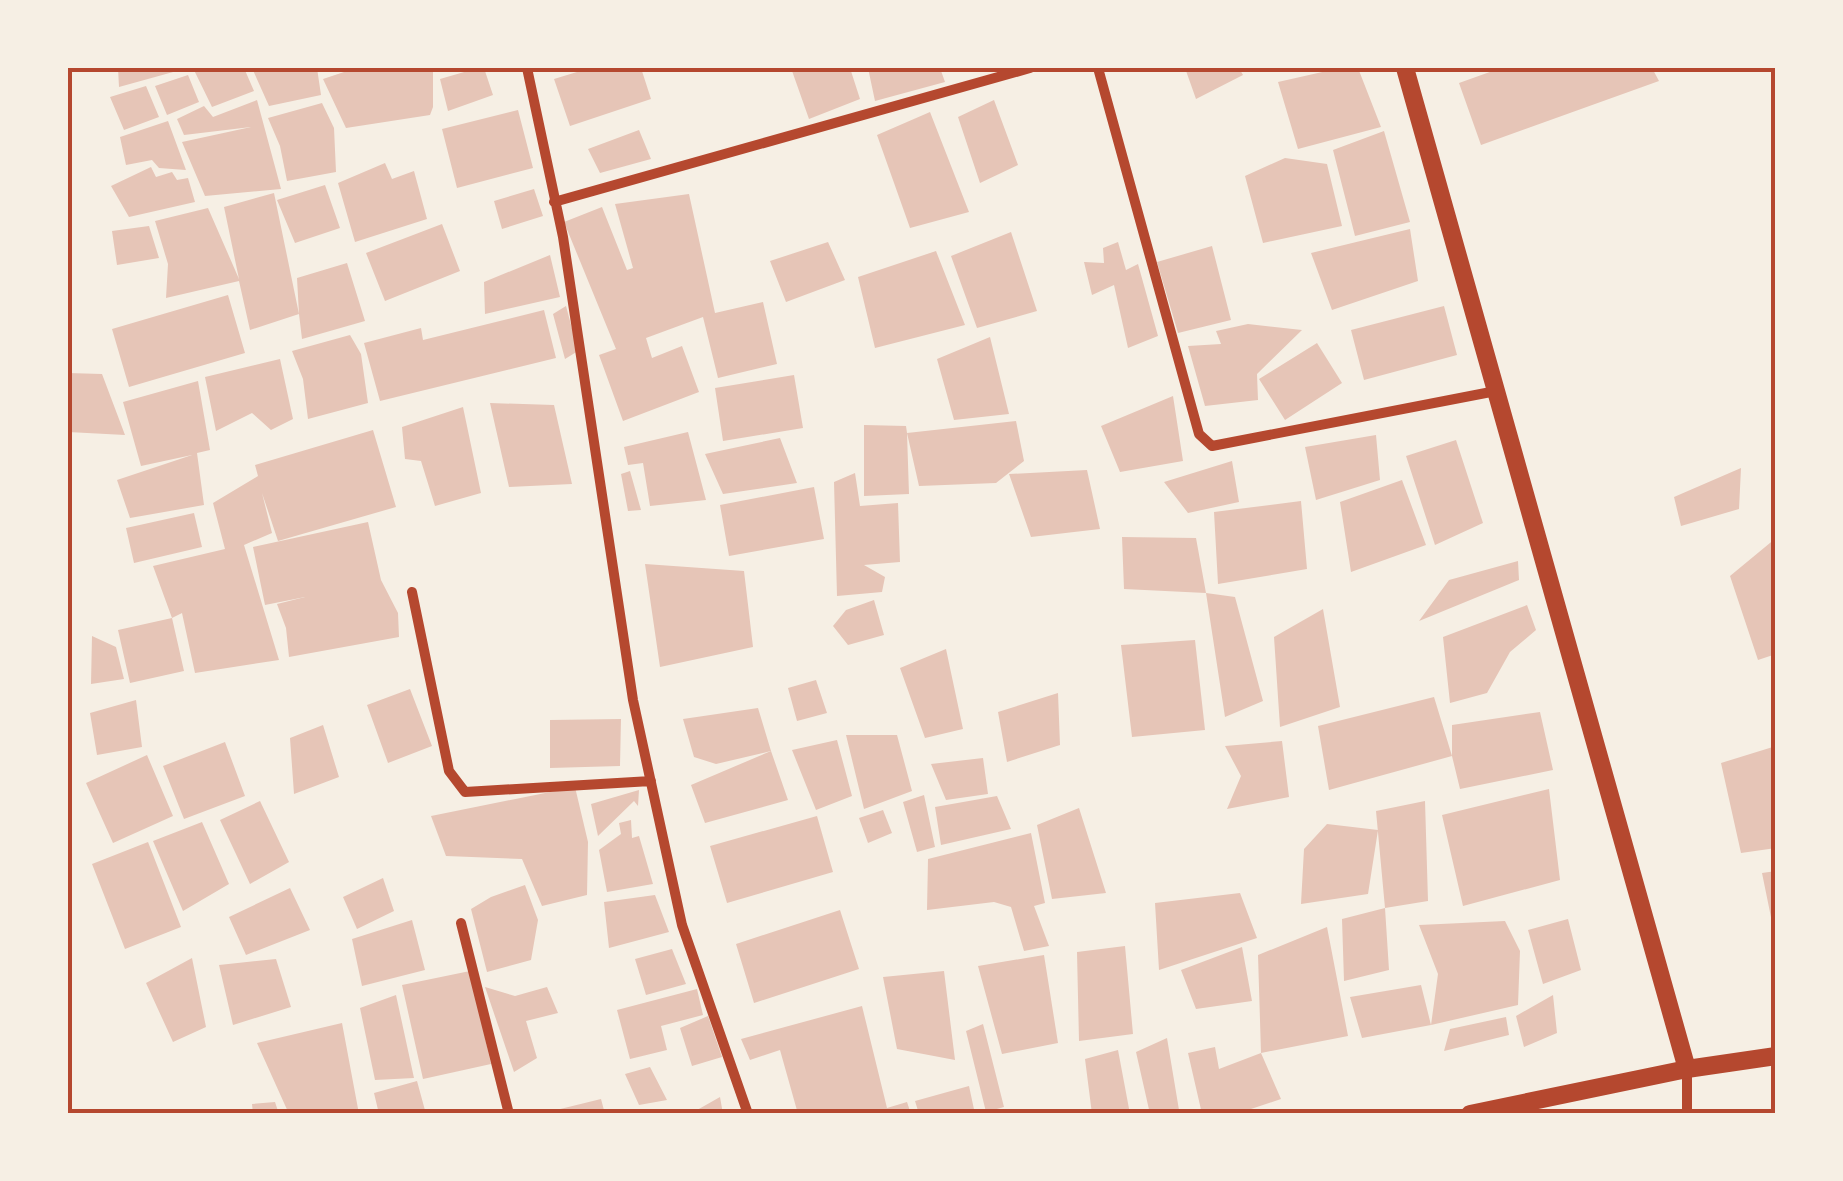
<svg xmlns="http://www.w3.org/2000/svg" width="1843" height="1181" font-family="'Varela Round',sans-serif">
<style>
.building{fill:#e6c5b7}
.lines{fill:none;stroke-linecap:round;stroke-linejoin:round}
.minor{stroke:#b5482f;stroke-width:10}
.tertiary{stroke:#b5482f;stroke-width:18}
.neatline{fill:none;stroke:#b5482f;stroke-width:4}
</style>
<rect width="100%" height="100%" fill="#f6efe4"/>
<!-- building -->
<path class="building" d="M118 68H183L184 69 119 87Z
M193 68H244L254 91 212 107Z
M252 68H317L321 95 269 106Z
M356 68H433V107L430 115 346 128 323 79Z
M478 68H484L493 95 448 111 440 79Z
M590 68H641L651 99 570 126 554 79Z
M791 68H850L860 99 809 119Z
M868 68H940L945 82 875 101Z
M1185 68H1239L1243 75 1196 99Z
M1340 68H1358L1381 127 1298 149 1278 82Z
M1501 68H1652L1659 81 1481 145 1459 83Z
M188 75 199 102 167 115 155 86Z
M146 86 159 117 124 130 110 97Z
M257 100 281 189 205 196 182 142 251 127 184 135 177 119 204 106 213 117Z
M994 100 1018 165 980 183 958 117Z
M322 103 334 128 336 172 287 181 280 146 268 118Z
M518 110 533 168 457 188 442 129Z
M930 112 969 212 910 228 877 135Z
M168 121 186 170 159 168 152 160 126 165 120 137Z
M639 130 651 159 600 173 588 149Z
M1384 131 1410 222 1355 236 1333 150Z
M1285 158 1327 164 1342 226 1263 243 1245 176Z
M385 163 392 179 414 171 427 219 355 242 338 183Z
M151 167 156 177 172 172 177 180 188 178 195 202 129 217 111 186Z
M325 185 340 228 295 243 277 200Z
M534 189 543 216 502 229 494 201Z
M274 193 299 314 297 278 347 263 365 321 302 339 299 314 250 330 239 281 166 298 168 264 155 221 208 208 239 279 224 207Z
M689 194 715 313 763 302 777 364 718 378 703 317 646 338 652 358 682 346 699 392 623 421 599 355 616 349 564 222 602 207 627 270 633 268 615 204Z
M442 224 460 271 385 301 366 253Z
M149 226 159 258 117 265 112 231Z
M1410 229 1418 281 1332 310 1311 253Z
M1011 232 1037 311 977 328 951 256Z
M828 242 845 280 786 302 770 261Z
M1118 242 1126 270 1138 264 1158 336 1128 348 1114 285 1092 295 1084 262 1104 263 1103 248Z
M1212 246 1231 320 1178 333 1157 262Z
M936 251 965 325 875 348 858 277Z
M550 255 560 297 485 314 484 282Z
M228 295 245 353 129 387 112 329Z
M566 306 578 351 565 359 553 314Z
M1444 306 1457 355 1364 380 1351 330Z
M544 310 556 358 380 401 364 343 421 328 423 340Z
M1248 324 1302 330 1257 374 1258 400 1205 406 1188 346 1221 344 1216 331Z
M350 335 361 354 368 403 308 419 303 379 292 351Z
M990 337 1009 414 954 420 937 359Z
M1317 343 1342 383 1285 420 1259 379Z
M280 359 293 419 271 430 252 413 216 431 205 377Z
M68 373 102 374 125 435 68 432Z
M794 375 803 428 723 441 715 388Z
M198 381 210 450 197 453 204 505 130 518 117 480 192 455 141 466 123 402Z
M1173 396 1183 461 1120 472 1101 426Z
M490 403 554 405 572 484 509 487Z
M463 407 481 493 435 506 421 461 405 459 402 427Z
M1016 421 1024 461 996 483 919 486 907 433 909 494 864 496V425L906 426 907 433Z
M373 430 396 507 278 541 262 493 272 533 244 545 279 660 195 673 182 613 172 618 153 566 225 549 213 503 258 476 255 465Z
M688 432 706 500 650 506 643 463 628 465 624 447Z
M1376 435 1380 480 1316 500 1305 447Z
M780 438 797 483 723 494 705 454Z
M1456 440 1483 523 1435 545 1406 456Z
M1232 461 1239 502 1188 513 1164 482Z
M1741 468 1739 509 1681 526 1674 497Z
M1087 470 1100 529 1031 537 1009 474Z
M630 471 641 510 628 511 621 474Z
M855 473 860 506 898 503 900 562 864 565 885 577 882 592 837 596 834 482Z
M1402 480 1426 545 1351 572 1340 502Z
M814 487 824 539 729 556 720 505Z
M1301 501 1307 569 1218 584 1214 512Z
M194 513 202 547 134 563 126 528Z
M368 522 381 580 398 613 399 637 289 657 286 628 277 604 305 597 265 605 253 547Z
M1122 537 1196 538 1206 593 1124 589Z
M1776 538V654L1758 660 1730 576Z
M1518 561 1519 580 1419 621 1449 580Z
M645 564 744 571 753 647 660 667Z
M1206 593 1235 597 1263 701 1225 717Z
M874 600 884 635 848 645 833 626 846 610Z
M1527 605 1536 630 1510 652 1487 693 1450 703 1443 637Z
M1323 609 1340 707 1280 727 1274 637Z
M172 618 184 671 130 683 118 630Z
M92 636 116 647 124 679 91 684Z
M1195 640 1205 730 1132 737 1121 645Z
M946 649 963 729 925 738 900 668Z
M816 680 827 713 797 721 788 688Z
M410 689 432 746 388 763 367 705Z
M1058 693 1060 745 1007 762 998 712Z
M1434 697 1452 756 1329 790 1318 726Z
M136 700 142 747 97 755 90 713Z
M758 708 771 751 716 764 694 757 683 719Z
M1540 712 1553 770 1460 789 1452 756V725Z
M621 719 620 766 550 768V720Z
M323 725 339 777 294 794 290 738Z
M846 735H897L912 791 864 809Z
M837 740 852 796 816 810 792 750Z
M1282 741 1289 797 1227 809 1241 776 1225 746Z
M225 742 245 796 184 819 163 766Z
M1776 746V848L1741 853 1721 763Z
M771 751 788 800 705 823 691 785Z
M147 755 173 816 113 843 86 783Z
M983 758 988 794 946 800 931 764Z
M575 787 588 842 587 895 542 906 522 859 446 856 431 816Z
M1549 789 1560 880 1463 906 1442 815Z
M639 790 638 806 634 801 598 836 591 804Z
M924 795 935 847 917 852 903 802Z
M997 796 1011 829 941 845 935 807Z
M260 801 289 862 250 884 220 820Z
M1425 801 1428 901 1385 908 1389 970 1344 981 1342 919 1385 908 1376 811Z
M1079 808 1106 893 1052 899 1037 825Z
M883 810 892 833 868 843 859 818Z
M817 816 833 872 727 903 710 846Z
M631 820 632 838 639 836 653 884 607 892 599 850 621 834 619 823Z
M202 822 229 884 183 911 153 841Z
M1327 824 1378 830 1368 894 1301 904 1304 849Z
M1031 833 1045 903 1034 906 1049 946 1024 951 1011 907 994 902 927 910 928 859Z
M148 842 181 927 125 949 92 864Z
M1776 871V932H1774L1762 873Z
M383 878 394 911 357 929 343 897Z
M525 885 538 920 531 960 487 972 471 909 491 897Z
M290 888 310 930 246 955 229 917Z
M1240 893 1257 938 1159 970 1155 903Z
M655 895 669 932 609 948 604 902Z
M840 910 859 969 754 1003 736 944Z
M1568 919 1581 970 1543 984 1528 930Z
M412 920 425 970 362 986 352 939Z
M1505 921 1520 951 1518 1005 1431 1025 1438 974 1419 925Z
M1327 927 1348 1036 1261 1053 1258 955Z
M1125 946 1133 1034 1079 1041 1077 952Z
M1242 947 1252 1001 1196 1009 1181 970Z
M672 949 686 984 646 995 635 959Z
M1044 955 1058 1043 1002 1054 978 966Z
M192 958 206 1027 173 1042 146 983Z
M276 959 291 1007 233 1025 219 965Z
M470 971 491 1064 423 1079 402 985Z
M944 971 955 1060 897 1049 883 977Z
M1421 985 1431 1025 1362 1038 1350 997Z
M485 987 515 996 547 987 558 1013 526 1021 537 1058 514 1072Z
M697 989 703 1015 661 1026 667 1050 630 1059 617 1010Z
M396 995 414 1078 375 1080 360 1008Z
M1553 995 1557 1033 1524 1047 1516 1016Z
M862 1006 887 1108 907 1102 911 1114H798L780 1050 750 1060 741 1039Z
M708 1016 722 1057 692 1066 680 1028Z
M1506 1017 1509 1035 1444 1051 1450 1029Z
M342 1023 359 1114H289L257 1043Z
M983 1024 1004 1107 986 1112 966 1031Z
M1167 1038 1179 1110 1171 1114H1150L1136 1052Z
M1215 1047 1219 1069 1261 1053 1281 1099 1236 1114H1202L1188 1053Z
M1118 1050 1130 1114H1092L1085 1059Z
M650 1067 667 1100 639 1105 625 1074Z
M417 1081 426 1114H379L374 1093Z
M969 1086 975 1114H919L915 1101Z
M720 1097 723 1114H690Z
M601 1099 605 1114H549L548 1112Z
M275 1102 279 1114H253L252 1104Z"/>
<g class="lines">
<!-- minor -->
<path class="minor" d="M527 68 563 237 633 700 682 925 748 1114
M1098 68 1199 434 1212 446 1496 391
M554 202 1030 68
M412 592 449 771 465 792 651 781
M461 923 509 1114
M1687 1069V1114"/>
<!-- tertiary -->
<path class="tertiary" d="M1405 68 1687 1069
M1470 1114 1687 1069 1776 1056"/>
</g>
<!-- border -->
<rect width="1843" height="1181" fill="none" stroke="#f6efe4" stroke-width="140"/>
<rect x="70" y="70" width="1703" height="1041" class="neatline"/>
</svg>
